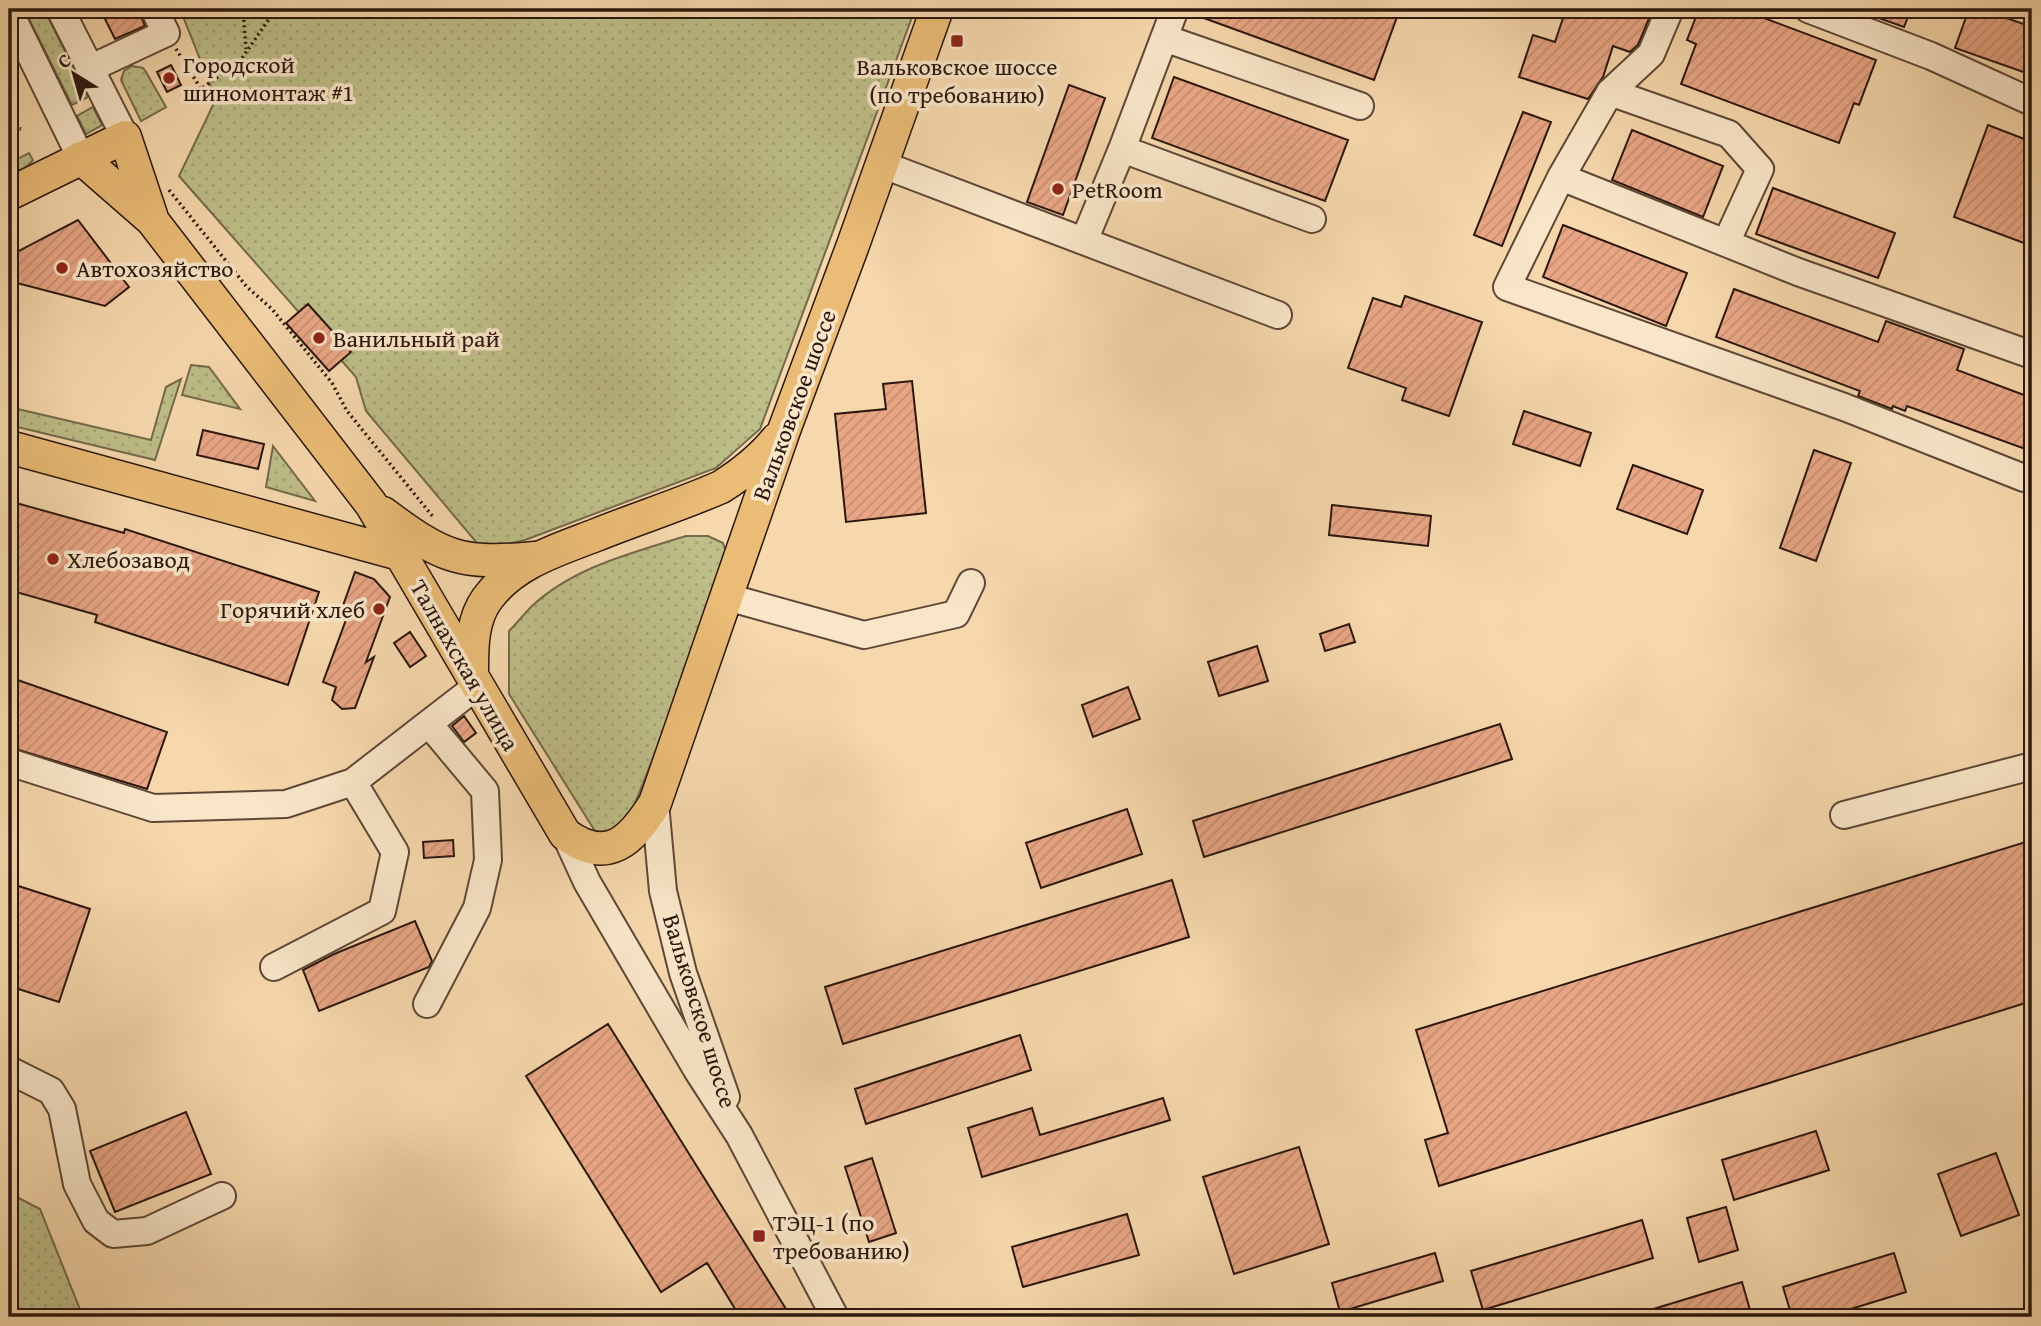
<svg xmlns="http://www.w3.org/2000/svg" width="2041" height="1326" font-family="'Gentium Book Plus',serif">
<style>
.grass{fill:url(#grass-dots);stroke:#746a4b;stroke-width:2}
.building{fill:url(#building-hatch);stroke:#2b170e;stroke-width:2}
.lines{fill:none;stroke-linecap:round;stroke-linejoin:round}
.minor-casing{stroke:#5e4736;stroke-width:30}
.major-casing{stroke:#2b170e;stroke-width:35}
.path{stroke:#2b170e;stroke-width:3.5;stroke-dasharray:2 3.5;stroke-linecap:butt}
.minor{stroke:#f9e6c9;stroke-width:26}
.major{stroke:#ebbc76;stroke-width:32}
.poi-dot{fill:#8f2418;stroke:#f9e6c9;stroke-width:2.5}
.labels{text-anchor:middle;dominant-baseline:central;stroke-width:7;stroke-linejoin:round;paint-order:stroke}
.poi-label{font-size:24px;fill:#2b170e;stroke:#f9e6c9;text-anchor:start}
.street-label{font-size:24px;fill:#2b170e;stroke:#f9e6c9}
</style>
<defs>
<pattern id="grass-dots" width="8" height="8" patternUnits="userSpaceOnUse" patternTransform="scale(1.75)"><rect width="8" height="8" fill="#bebe88"/><path d="M2 2h.1M6 6h.1" fill="none" stroke="#a3a374" stroke-width="1.8" stroke-linecap="round"/></pattern>
<pattern id="building-hatch" width="6" height="6" patternUnits="userSpaceOnUse" patternTransform="scale(1.75)"><rect width="6" height="6" fill="#e9a685"/><path d="M-1 1l2-2M0 6l6-6M5 7l2-2" fill="none" stroke="#c88e72"/></pattern>
</defs>
<rect width="100%" height="100%" fill="#f6d8ac"/>
<filter id="stains"><feTurbulence type="fractalNoise" baseFrequency=".00286" numOctaves="4"/><feColorMatrix values="0 0 0 0 .2 0 0 0 0 .09 0 0 0 0 .02 0 0 0 .5 -.17"/></filter>
<radialGradient id="worn" r=".72"><stop offset=".6" stop-color="#630" stop-opacity="0"/><stop offset="1" stop-color="#630" stop-opacity=".3"/></radialGradient>
<!-- grass -->
<path class="grass" d="M24 9H44L88 97 72 105Z
M180 9H915L760 429 716 468 525 540 502 545 477 543 366 411 356 377 179 176 216 99Z
M132 66 143 68 146 72 166 107 141 121 121 80 124 71Z
M93 107 102 125 86 134 77 116Z
M29 153 33 160 22 172 9 179V163Z
M191 365 209 367 240 409 182 395Z
M181 379 155 460 9 425V407L151 440 166 387Z
M273 446 315 501 266 487Z
M686 536H708L723 543 730 564 632 811C620 825 615 834 595 831L509 694V631C517 623 524 614 532 606 574 567 632 553 686 536Z
M9 1193 40 1209 83 1317H9Z"/>
<!-- building -->
<path class="building" d="M100 9H138L145 26 115 39Z
M1190 9H1384L1398 14 1374 80 1190 13Z
M1566 9H1653L1638 45 1630 52 1613 46 1603 77 1588 99 1519 77 1533 35 1555 42Z
M1699 9H1740L1876 60 1859 105 1854 103 1839 143 1681 84 1696 44 1687 40Z
M1860 9H1911L1904 27 1859 11Z
M1969 9H1981L2032 27V75L1955 48Z
M171 65 181 85 167 92 157 72Z
M1174 77 1348 140 1325 201 1152 138Z
M1069 85 1105 98 1063 215 1027 202Z
M1523 112 1551 122 1502 246 1474 235Z
M1988 125 2032 142V246L1954 217Z
M1632 130 1723 166 1703 217 1612 180Z
M1773 188 1895 233 1878 278 1756 234Z
M78 220 129 287 105 306 9 281V256Z
M1563 225 1687 273 1666 326 1543 277Z
M1734 289 1878 342 1886 321 1964 349 1957 370 2032 398V439L2028 450 1907 406 1905 411 1893 406 1892 409 1858 396 1860 391 1716 337Z
M1405 296 1482 322 1449 416 1402 400 1406 388 1348 368 1373 298 1401 307Z
M308 304 351 352 329 371 286 323Z
M912 381 926 513 846 522 835 414 886 409 883 384Z
M1524 411 1591 433 1580 466 1513 444Z
M203 430 264 444 258 469 197 455Z
M1814 450 1851 463 1816 561 1780 548Z
M1633 465 1703 490 1687 534 1617 509Z
M9 501 124 533 125 529 319 592 288 685 95 622 97 615 9 590Z
M1332 505 1431 516 1428 546 1329 535Z
M355 572 374 579 390 597 366 662 374 657 355 708 342 709 332 700 336 687 323 682 347 617 340 614Z
M1349 624 1355 642 1325 651 1320 634Z
M410 632 426 656 410 667 394 643Z
M1257 646 1268 681 1219 696 1208 662Z
M9 677 167 732 147 789 9 747Z
M1128 687 1140 719 1093 737 1082 705Z
M464 716 476 733 464 742 452 726Z
M1500 724 1512 759 1204 857 1193 821Z
M1127 809 1142 854 1041 888 1026 843Z
M453 840 454 856 424 858 423 842Z
M2032 840V1001L1439 1186 1425 1140 1448 1133 1416 1030Z
M1172 880 1189 937 843 1044 825 987Z
M9 883 90 909 59 1002 9 986Z
M415 921 432 961 429 967 319 1011 303 970 334 954Z
M608 1024 791 1317H740L707 1263 661 1292 526 1076Z
M1020 1035 1031 1070 866 1124 855 1089Z
M1163 1098 1170 1120 982 1177 968 1128 1032 1108 1040 1135Z
M186 1112 211 1174 115 1212 90 1151Z
M1816 1131 1829 1170 1734 1200 1722 1160Z
M1299 1147 1329 1244 1234 1274 1203 1177Z
M1996 1153 2019 1215 1961 1236 1938 1174Z
M872 1158 896 1233 869 1242 845 1167Z
M1726 1207 1738 1250 1699 1262 1687 1218Z
M1127 1214 1139 1255 1023 1287 1012 1247Z
M1642 1220 1653 1258 1483 1310 1471 1271Z
M1435 1253 1443 1281 1340 1312 1332 1283Z
M1894 1253 1906 1292 1825 1317H1792L1783 1287Z
M1742 1282 1752 1317H1638L1637 1314Z"/>
<g class="lines">
<!-- minor casing -->
<g class="minor-casing">
<path id="minor" d="M60 9 125 137
M1670 9 1651 54 1610 92 1561 177 1507 287 1844 407 2024 478
M1808 9 1931 56 2032 102
M9 11 81 158
M1164 38 1360 106
M89 69 166 33 154 9
M1610 92 1729 134 1760 169 1726 243
M1122 149 1175 9
M881 164 1278 315
M1561 177 1798 272 2032 355
M1084 241 1122 149 1312 219
M727 597 864 635 956 614 971 583
M9 762 153 808 286 804 353 782 477 686
M655 803 663 891 683 973 726 1097
M1844 815 2032 766
M565 834 587 882 697 1070 739 1135 835 1317
M274 967 382 911 395 852 353 782
M427 1004 477 908 488 860 485 791 429 724
M9 1070 51 1091 62 1109 77 1184 96 1221 113 1234 147 1231 222 1196"/>
</g>
<!-- major casing -->
<g class="major-casing">
<path id="major" d="M81 158 152 220 371 504 565 834C608 866 632 840 655 803L783 433 853 245 937 9
M9 194 125 137 152 218
M9 447 400 554
M383 513C443 558 460 565 535 558
M472 676C472 650 471 621 487 599 513 563 557 550 596 535 638 518 680 505 721 487 743 473 761 459 777 439"/>
</g>
<!-- path -->
<path class="path" d="M243 9 246 49
M176 49 201 89 240 61 276 9
M9 126 21 129
M169 190 247 287 272 309 332 383 347 411 434 518"/>
<!-- minor -->
<use href="#minor" class="minor"/>
<!-- major -->
<use href="#major" class="major"/>
</g>
<!-- markers -->
<g class="poi-dot">
<rect x="950" y="34" width="14" height="14" rx="3.5"/>
<circle cx="169" cy="78" r="7"/>
<circle cx="1058" cy="189" r="7"/>
<circle cx="62" cy="268" r="7"/>
<circle cx="319" cy="338" r="7"/>
<circle cx="53" cy="559" r="7"/>
<circle cx="379" cy="609" r="7"/>
<rect x="752" y="1229" width="14" height="14" rx="3.5"/>
</g>
<g class="labels">
<!-- poi labels -->
<g class="poi-label">
<text x="183" y="64">Городской<tspan x="183" dy="28">шиномонтаж #1</tspan></text>
<text x="957" y="66" text-anchor="middle">Вальковское шоссе<tspan x="957" dy="28">(по требованию)</tspan></text>
<text x="1072" y="189">PetRoom</text>
<text x="76" y="268">Автохозяйство</text>
<text x="333" y="338">Ванильный рай</text>
<text x="67" y="559">Хлебозавод</text>
<text x="365" y="609" text-anchor="end">Горячий хлеб</text>
<text x="773" y="1222">ТЭЦ-1 (по<tspan x="773" dy="28">требованию)</tspan></text>
</g>
<!-- street labels -->
<g class="street-label">
<text transform="translate(794 405) rotate(-70)">Вальковское шоссе</text>
<text transform="translate(465 665) rotate(60)">Талнахская улица</text>
<text transform="translate(700 1011) rotate(73)">Вальковское шоссе</text>
</g>
</g>
<!-- margin -->
<rect width="2041" height="1326" fill="none" stroke="#f6d8ac" stroke-width="35"/>
<rect x="10" y="10" width="2020" height="1305" fill="none" stroke="#2b170e" stroke-width="3.5"/>
<rect x="18" y="18" width="2006" height="1291" fill="none" stroke="#2b170e" stroke-width="2"/>
<!-- north arrow -->
<g transform="translate(74 74) rotate(323)" stroke="#f9e6c9" stroke-width="5" paint-order="stroke">
<path d="M0-5L12 26L0 18L-12 26Z" fill="#2b170e"/>
<text y="-10" font-size="19" font-weight="bold" text-anchor="middle" fill="#2b170e">С</text>
</g>
<rect width="100%" height="100%" filter="url(#stains)"/>
<rect width="100%" height="100%" fill="url(#worn)"/>
</svg>
